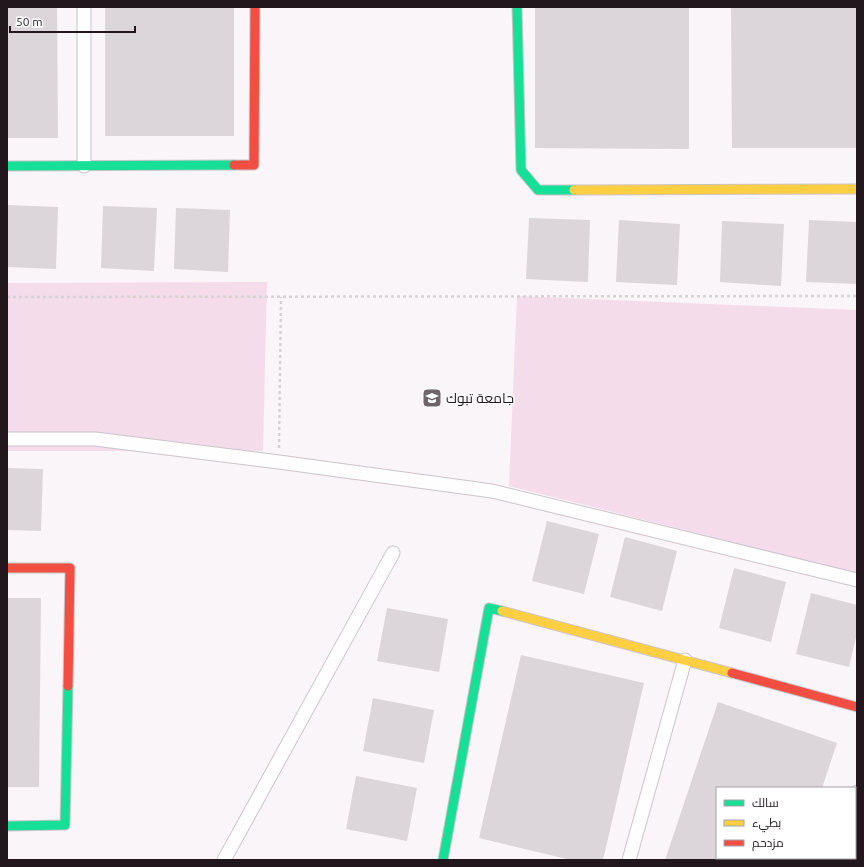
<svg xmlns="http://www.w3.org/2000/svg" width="864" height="867" font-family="Ubuntu,Cairo,sans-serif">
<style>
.green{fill:#f5dcea}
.building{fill:#dcd5d9}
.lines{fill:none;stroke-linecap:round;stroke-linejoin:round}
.street-casing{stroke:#ccc4c9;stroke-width:15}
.fast-casing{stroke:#ccc4c9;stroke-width:11}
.slow-casing{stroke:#ccc4c9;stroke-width:11}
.jam-casing{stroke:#ccc4c9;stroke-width:11}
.path{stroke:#d5d3d4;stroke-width:2.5;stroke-dasharray:3 3;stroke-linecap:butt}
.street{stroke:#fefefe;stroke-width:13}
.fast{stroke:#16e098;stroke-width:9}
.slow{stroke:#ffcf43;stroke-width:9}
.jam{stroke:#f24e42;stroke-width:9}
.labels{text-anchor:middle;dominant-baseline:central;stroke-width:3;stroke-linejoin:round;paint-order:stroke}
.poi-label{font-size:14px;fill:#21171d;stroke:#fff;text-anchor:start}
</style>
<rect width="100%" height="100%" fill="#faf5f8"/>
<!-- green -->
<path class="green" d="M267 282 263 451H7V283Z
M517 296 857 310V573L509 486Z"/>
<!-- building -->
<path class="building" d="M7 7H57L58 138H7Z
M105 7H234V136H105Z
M535 7H689V149L535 148Z
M731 7H857V148H732Z
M7 205 58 207 56 269 7 267Z
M103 206 157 208 154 271 101 268Z
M176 208 230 210 228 272 174 269Z
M529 218 590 220 588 282 526 279Z
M619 220 680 224 677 285 616 282Z
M809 220 857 222V284L806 282Z
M722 221 784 224 781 286 720 282Z
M7 468 43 469 41 531 7 530Z
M547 521 599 534 584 594 532 581Z
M625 537 677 551 662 611 610 597Z
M734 568 786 582 771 642 719 628Z
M811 593 857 605V633L849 667 796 654Z
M7 598H41L39 787H7Z
M387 608 448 619 439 672 377 661Z
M521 655 644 683 603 860H571L479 838Z
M373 698 434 710 424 763 363 751Z
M718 702 837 743 822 788H717V858H798V860H665Z
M356 776 417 788 407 841 346 829Z"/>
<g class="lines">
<!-- street casing -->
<g class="street-casing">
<path id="street" d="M84 7V166
M7 439H95L279 462 492 491 857 580
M855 799 857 792
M224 860 393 553
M629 860 685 660
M837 860 838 858"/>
</g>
<!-- fast casing -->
<g class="fast-casing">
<path id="fast" d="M517 7 521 170 538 190H574
M7 166 234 165
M7 826 65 825 68 686
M443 860 489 608 502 611"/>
</g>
<!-- slow casing -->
<g class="slow-casing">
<path id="slow" d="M574 190 857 189
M502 611 732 673"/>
</g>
<!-- jam casing -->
<g class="jam-casing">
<path id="jam" d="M234 165H254L255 7
M7 568H70L68 686
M732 673 857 707"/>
</g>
<!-- path -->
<path class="path" d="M7 297 857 296
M279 448 281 297"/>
<!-- street -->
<use href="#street" class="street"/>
<!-- fast -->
<use href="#fast" class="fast"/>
<!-- slow -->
<use href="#slow" class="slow"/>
<!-- jam -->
<use href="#jam" class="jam"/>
</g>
<!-- icons -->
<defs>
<g id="university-square" transform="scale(1)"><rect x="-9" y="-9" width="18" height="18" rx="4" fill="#6d656a" stroke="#fff"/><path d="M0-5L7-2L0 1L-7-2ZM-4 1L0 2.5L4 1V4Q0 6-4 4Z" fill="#fff"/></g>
</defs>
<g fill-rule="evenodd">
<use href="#university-square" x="432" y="398"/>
</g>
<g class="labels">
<!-- poi labels -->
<g class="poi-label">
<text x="446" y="398">جامعة تبوك</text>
</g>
</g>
<!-- border -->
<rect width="864" height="867" fill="none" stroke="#21171d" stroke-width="16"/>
<!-- legend -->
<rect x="716" y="787" width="140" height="72" fill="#ffffff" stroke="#a6a2a5"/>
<rect x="724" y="800" width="20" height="6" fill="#16e098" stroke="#a6a2a5"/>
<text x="752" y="807" font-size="12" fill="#21171d">سالك</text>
<rect x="724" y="820" width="20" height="6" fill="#ffcf43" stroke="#a6a2a5"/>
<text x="752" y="827" font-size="12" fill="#21171d">بطيء</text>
<rect x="724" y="840" width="20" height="6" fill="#f24e42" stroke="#a6a2a5"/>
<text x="752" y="847" font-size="12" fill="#21171d">مزدحم</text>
<!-- scale -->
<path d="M10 26v6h125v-6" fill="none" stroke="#21171d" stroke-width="2"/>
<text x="16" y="26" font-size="12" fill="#21171d" stroke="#ffffff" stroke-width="3" paint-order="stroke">50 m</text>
</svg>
